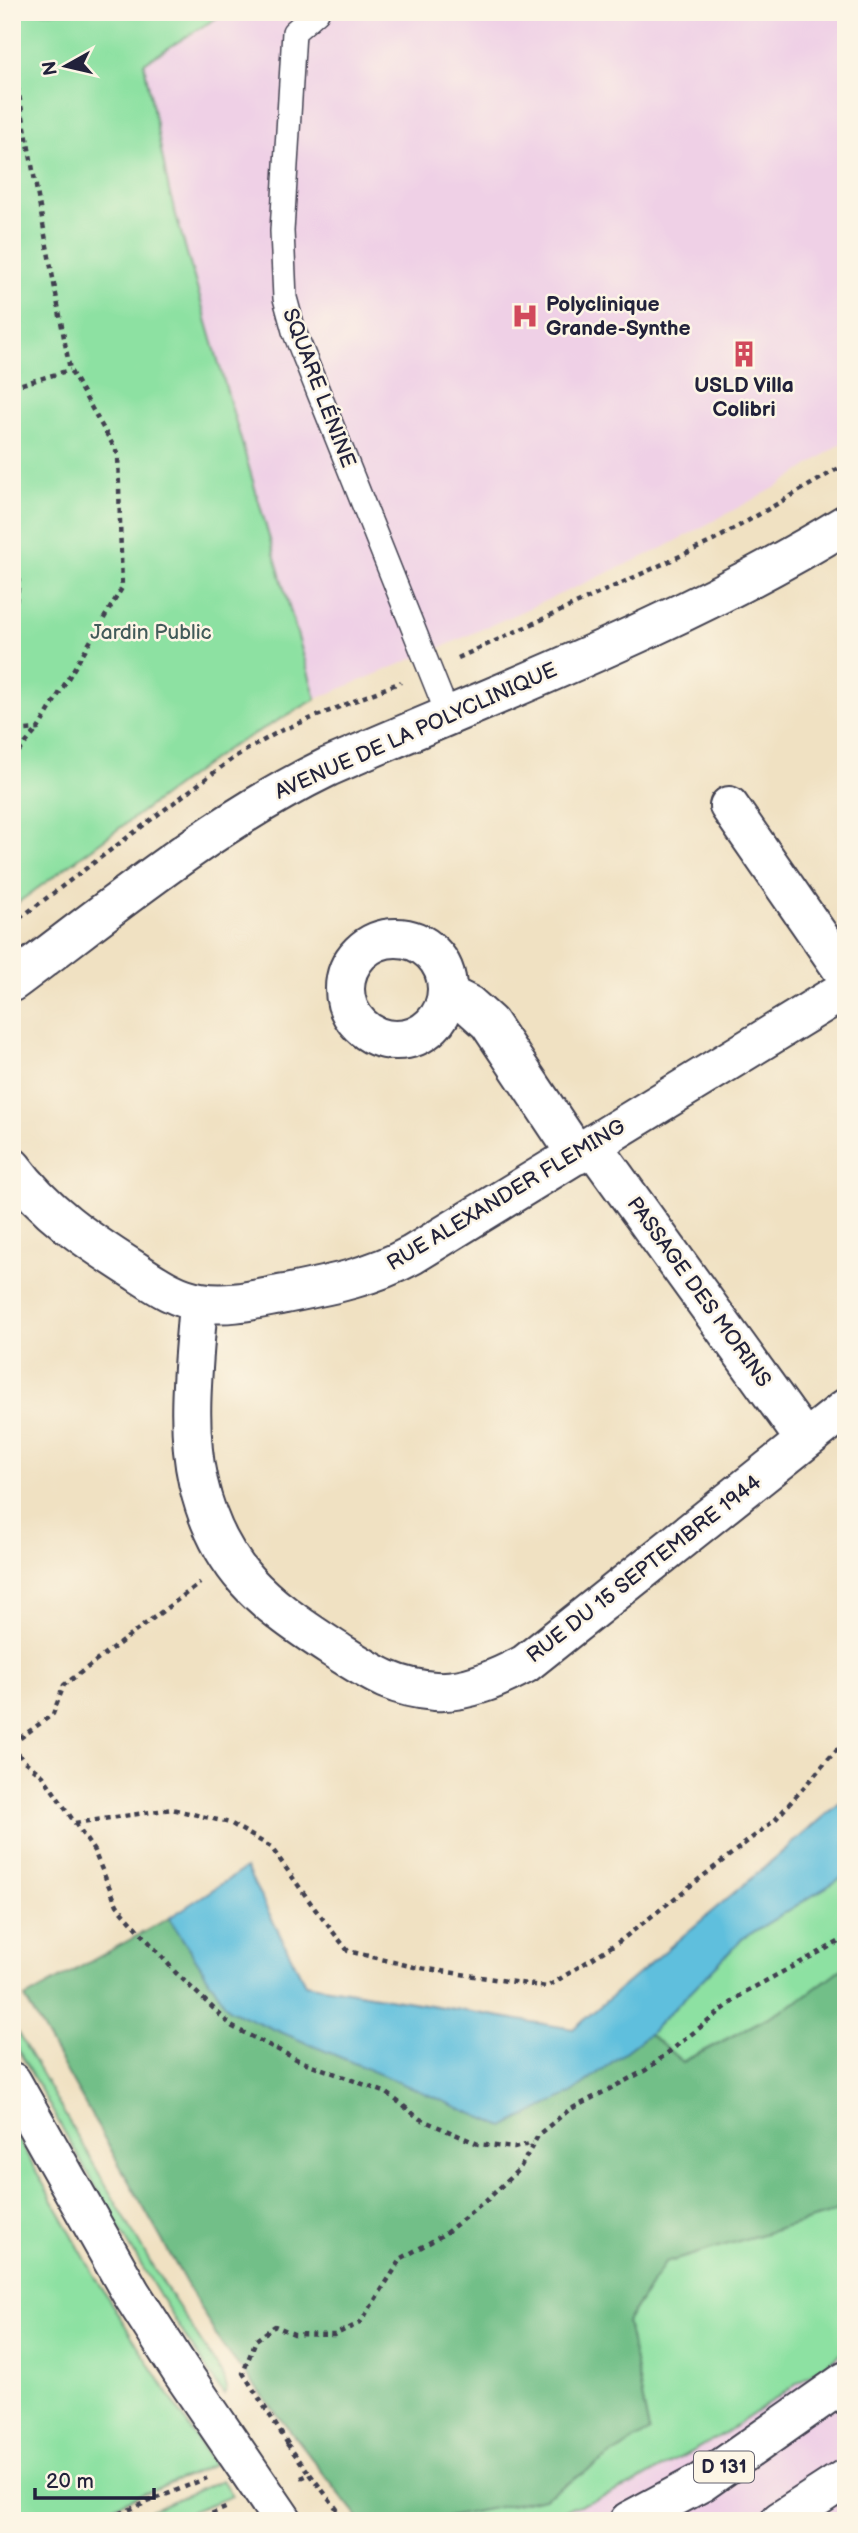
<svg xmlns="http://www.w3.org/2000/svg" width="858" height="2533" font-family="'Balsamiq Sans',sans-serif">
<style>
.built{fill:#efd0e6}
.green{fill:#8de1a2;stroke:#58826e;stroke-width:2}
.forest{fill:#72bf88;stroke:#4a7062;stroke-width:2}
.water{fill:#5fbfdd;stroke:#40708c;stroke-width:2}
.lines{fill:none;stroke-linecap:round;stroke-linejoin:round}
.service-casing{stroke:#413f4f;stroke-width:26}
.minor-casing{stroke:#413f4f;stroke-width:42}
.tertiary-casing{stroke:#413f4f;stroke-width:42}
.primary-casing{stroke:#413f4f;stroke-width:42}
.path{stroke:#413f4f;stroke-width:4.5;stroke-dasharray:5 5;stroke-linecap:butt}
.service{stroke:#fff;stroke-width:23}
.minor{stroke:#fff;stroke-width:38}
.tertiary{stroke:#fff;stroke-width:38}
.primary{stroke:#fff;stroke-width:38}
.labels{text-anchor:middle;dominant-baseline:central;stroke-width:5;stroke-linejoin:round;paint-order:stroke}
.shield{fill:#fcf5e5;stroke:#63616e;stroke-width:2}
.shield-label{font-size:19px;font-weight:bold;fill:#22223b}
.poi-label{font-size:21px;font-weight:bold;fill:#22223b;stroke:#fcf5e5;text-anchor:start}
.street-label{font-size:21px;fill:#22223b;stroke:#fcf5e5}
.park-label{font-size:21px;fill:#425b5a;stroke:#fcf5e5}
</style>
<rect width="100%" height="100%" fill="#fcf5e5"/>
<filter id="ink" filterUnits="userSpaceOnUse"><feTurbulence type="fractalNoise" baseFrequency=".0143" numOctaves="2"/><feDisplacementMap in="SourceGraphic" scale="14" xChannelSelector="R" yChannelSelector="G"/><feConvolveMatrix kernelMatrix="1 2 1 2 8 2 1 2 1" color-interpolation-filters="sRGB"/></filter>
<filter id="wash" filterUnits="userSpaceOnUse"><feTurbulence type="fractalNoise" baseFrequency=".00686" numOctaves="4" result="noise"/><feDisplacementMap in="SourceGraphic" scale="28" xChannelSelector="R" yChannelSelector="G"/><feGaussianBlur stdDeviation="1.57" result="paint"/><feColorMatrix in="noise" values="0 0 0 0 0 0 0 0 0 0 0 0 0 0 0 0 0 1.4 0 .05"/><feComposite in="paint" operator="in"/></filter>
<g filter="url(#wash)">
<rect width="100%" height="100%" fill="#f0e1c2"/>
<!-- built -->
<path class="built" d="M225 12H846V440L780 485 663 548 449 644 316 699 169 191 143 62Z
M846 2350V2521H429L544 2497 727 2432Z"/>
<!-- green -->
<path class="green" d="M12 12H226L144 63 169 191 316 699 227 749 12 907Z
M846 1875V1965L797 2002 682 2062 649 2034 742 1939Z
M12 2023 153 2267 224 2378 227 2389 224 2395C146 2281 80 2159 12 2039Z
M12 2128 101 2287 213 2465 77 2521H12Z
M846 2206V2350L727 2432 631 2485 594 2500 533 2521H429L544 2498 649 2431 627 2322 665 2263 826 2215Z
M222 2480 232 2496 165 2521H125Z"/>
<!-- forest -->
<path class="forest" d="M169 1918 230 2010 570 2094 649 2034 683 2062 797 2002 846 1965V2206L826 2215 665 2263 627 2322 649 2431 544 2498 429 2521H361L219 2341 25 1998Z"/>
<!-- water -->
<path class="water" d="M846 1798V1875L742 1939 649 2034 570 2094 504 2127 229 2010 169 1918 246 1868 305 1984 573 2029Z"/>
</g>
<g filter="url(#ink)">
<g class="lines">
<!-- service casing -->
<g class="service-casing">
<path id="service" d="M317 12 294 32 282 231 285 298 294 331 448 715"/>
</g>
<!-- minor casing -->
<g class="minor-casing">
<path id="minor" d="M729 806 846 975
M345 989a51 51 0 1 1 102 0a51 51 0 1 1-102 0Z
M447 994 469 1005 489 1023 577 1155
M592 1145 805 1440
M12 1167C45 1212 87 1240 134 1270 154 1283 176 1299 201 1302 229 1307 257 1299 285 1294 330 1285 372 1277 412 1255L846 989
M198 1302C194 1361 185 1424 198 1482 218 1569 263 1603 334 1649 369 1671 392 1688 435 1691 466 1693 499 1678 525 1664L846 1408"/>
</g>
<!-- tertiary casing -->
<g class="tertiary-casing">
<path id="tertiary" d="M12 982C114 906 213 823 328 767 502 691 683 624 846 524
M12 2082 131 2293 181 2371 283 2521"/>
</g>
<!-- primary casing -->
<g class="primary-casing">
<path id="primary" d="M629 2521 702 2482 846 2381
M780 2521 846 2478"/>
</g>
<!-- path -->
<path class="path" d="M12 57 70 370 118 454 122 588 38 729 12 731
M12 387 70 370
M12 558 19 582 12 628
M458 658 713 541 846 464
M12 759 38 729
M12 924 236 756 280 731 401 682
M12 1744 53 1714 64 1685 200 1583
M12 1746 24 1761 43 1776 94 1851 117 1905 176 1973 233 2027 298 2060 387 2093 420 2119 478 2144 514 2148 533 2143
M75 1823 172 1809 230 1823 271 1847 315 1909 348 1951 414 1967 547 1987 620 1941 776 1819 846 1739
M287 2444 310 2474
M288 2444 243 2373 256 2340 275 2326 294 2334 334 2335 360 2323 402 2258 443 2235 486 2201 520 2168 539 2134 569 2110 646 2070 745 1992 846 1938
M301 2478 310 2474 346 2521
M101 2521 207 2478
M193 2521 228 2507"/>
<!-- service -->
<use href="#service" class="service"/>
<!-- minor -->
<use href="#minor" class="minor"/>
<!-- tertiary -->
<use href="#tertiary" class="tertiary"/>
<!-- primary -->
<use href="#primary" class="primary"/>
</g>
</g>
<!-- icons -->
<defs>
<g id="hospital-bare" transform="scale(2.1)"><path d="M-5-5h3v3.5h4V-5h3V5h-3V1.5h-4V5h-3Z" fill="#d1495b" stroke="#fcf5e5" stroke-width="2.5" paint-order="stroke"/></g>
<g id="building-bare" transform="scale(2.1)"><path d="M-4-6H4V6H1V3H-1V6H-4ZM-2.5-4.3h1.7v1.8h-1.7ZM.8-4.3h1.7v1.8H.8ZM-2.5-1h1.7V.8h-1.7ZM.8-1h1.7V.8H.8Z" fill="#d1495b" stroke="#fcf5e5" stroke-width="2.5" paint-order="stroke"/></g>
</defs>
<g fill-rule="evenodd">
<use href="#hospital-bare" x="525" y="316"/>
<use href="#building-bare" x="744" y="354"/>
</g>
<g class="labels">
<!-- shield labels -->
<rect class="shield" x="694" y="2451.5" width="60" height="31" rx="5"/>
<g class="shield-label">
<text x="724" y="2467">D 131</text>
</g>
<!-- poi labels -->
<g class="poi-label">
<text x="546" y="304">Polyclinique<tspan x="546" dy="24">Grande-Synthe</tspan></text>
<text x="744" y="385" text-anchor="middle">USLD Villa<tspan x="744" dy="24">Colibri</tspan></text>
</g>
<!-- street labels -->
<g class="street-label">
<text transform="translate(319 388) rotate(69)">SQUARE LÉNINE</text>
<text transform="translate(416 731) rotate(-24)">AVENUE DE LA POLYCLINIQUE</text>
<text transform="translate(506 1195) rotate(-31)">RUE ALEXANDER FLEMING</text>
<text transform="translate(699 1292) rotate(54)">PASSAGE DES MORINS</text>
<text transform="translate(644 1569) rotate(-38)">RUE DU 15 SEPTEMBRE 1944</text>
</g>
<!-- park labels -->
<g class="park-label">
<text x="151" y="632">Jardin Public</text>
</g>
</g>
<!-- margin -->
<rect width="858" height="2533" fill="none" stroke="#fcf5e5" stroke-width="42"/>
<!-- north arrow -->
<g transform="translate(66 66) rotate(262)" stroke="#fcf5e5" stroke-width="5" paint-order="stroke">
<path d="M0-5L12 26L0 18L-12 26Z" fill="#22223b"/>
<text y="-10" font-size="19" font-weight="bold" text-anchor="middle" fill="#22223b">N</text>
</g>
<!-- scale -->
<path d="M35 2488v10h119v-10" fill="none" stroke="#22223b" stroke-width="3.5"/>
<text x="46" y="2488" font-size="21" fill="#22223b" stroke="#fcf5e5" stroke-width="5" paint-order="stroke">20 m</text>
</svg>
